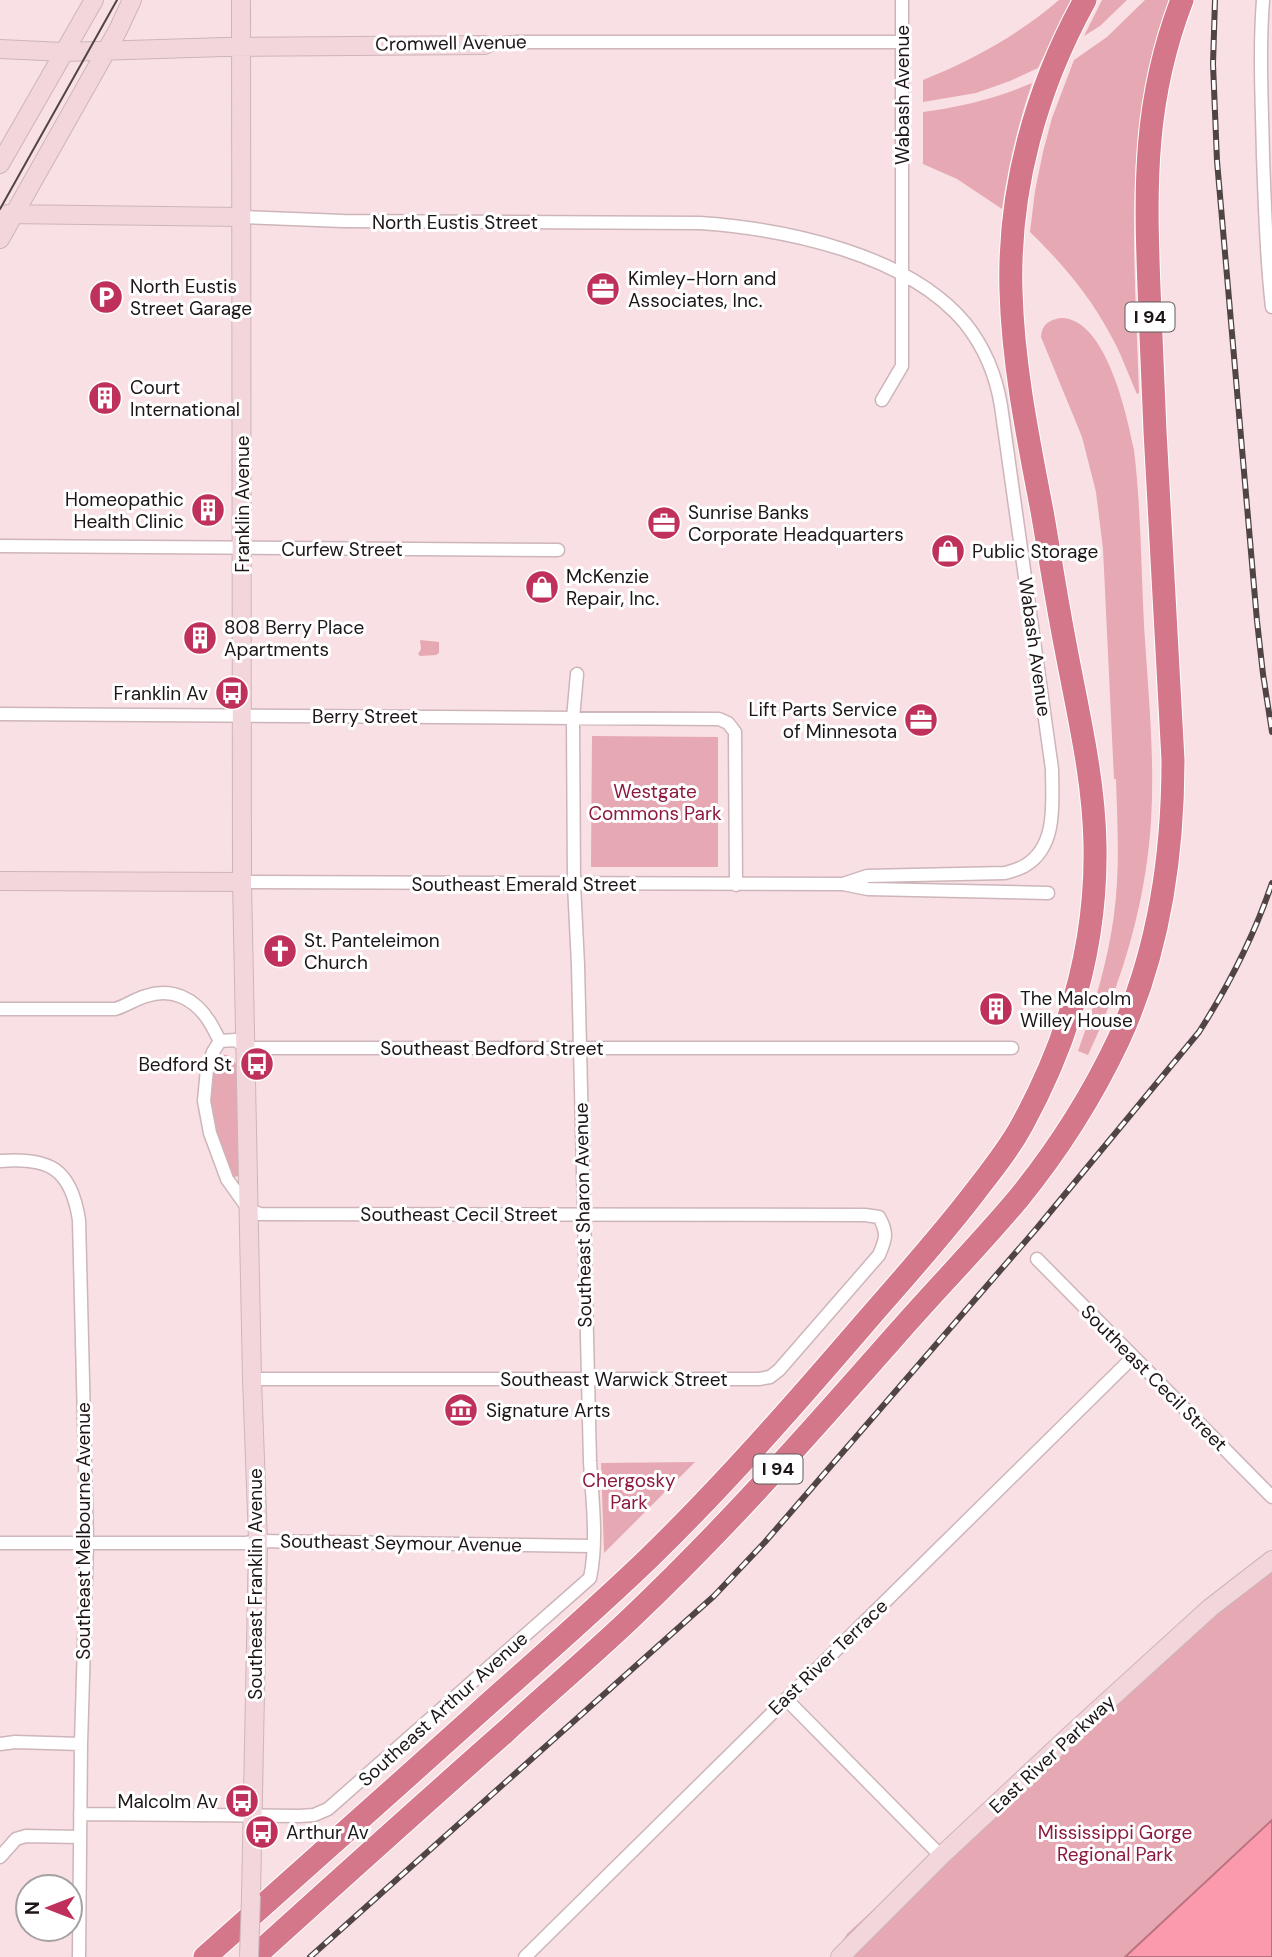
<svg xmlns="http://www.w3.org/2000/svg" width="1272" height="1957" font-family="'DM Sans',sans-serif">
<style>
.green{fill:#e6a8b2}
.water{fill:#fc9aad;stroke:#b97280;stroke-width:2}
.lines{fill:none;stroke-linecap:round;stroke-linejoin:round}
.street-casing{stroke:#cdb5b9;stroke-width:15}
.secondary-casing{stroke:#cdb5b9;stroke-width:20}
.highway-casing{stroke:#fff;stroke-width:25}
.street{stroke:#fff;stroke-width:12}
.secondary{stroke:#f2d6dc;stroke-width:18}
.highway{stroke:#d5778a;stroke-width:23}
.tram{stroke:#504445;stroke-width:2}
.rail-casing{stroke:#504445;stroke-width:6}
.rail{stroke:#fff;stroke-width:3.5;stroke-dasharray:10;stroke-linecap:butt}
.secondary-bridge-casing{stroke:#cdb5b9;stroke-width:20;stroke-linecap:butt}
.secondary-bridge{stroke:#f2d6dc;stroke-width:18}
.labels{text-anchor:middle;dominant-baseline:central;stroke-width:6;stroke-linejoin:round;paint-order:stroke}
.shield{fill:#fff;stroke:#615b5c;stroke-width:2}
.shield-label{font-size:18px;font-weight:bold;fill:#1d1516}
.street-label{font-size:19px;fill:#1d1516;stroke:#fff}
.poi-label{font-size:19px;fill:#1d1516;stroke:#fff;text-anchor:start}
.park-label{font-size:19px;fill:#8c1b3f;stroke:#fff}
</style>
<rect width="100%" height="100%" fill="#f9e0e4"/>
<!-- green -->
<path class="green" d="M1059 0H1071L1038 68 1010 81 976 93 923 102V80C973 60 1018 35 1059 0Z
M1102 0H1127L1100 26 1084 36Z
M1145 0H1169C1121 128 1135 260 1139 393L1137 394C1128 374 1121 353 1110 334 1090 296 1061 262 1030 232L1035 191 1043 152 1052 118 1074 60 1107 37Z
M1032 83C1018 124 1008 167 1002 209L957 179 923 164V112C961 107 997 98 1032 83Z
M1061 318C1106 318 1127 415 1134 450 1141 508 1141 567 1144 625 1148 690 1155 756 1151 821 1146 903 1122 982 1088 1055L1078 1051C1098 996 1114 941 1117 882 1119 848 1117 813 1116 779H1114L1103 549 1096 492 1082 437 1041 337C1042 324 1049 320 1061 318Z
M420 640 439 642V653L436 655 420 656 418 654 421 649Z
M592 736 718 737V867H591Z
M222 1055C229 1054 232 1058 236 1064L242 1172 239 1176 234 1177C218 1150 195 1080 222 1055Z
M695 1462 604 1553 601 1463Z
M1272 1554V1834L1154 1957H832L847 1934 1168 1637Z"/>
<!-- water -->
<path class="water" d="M1272 1820V1957H1125Z"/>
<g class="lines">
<!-- street casing -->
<g class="street-casing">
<path id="street" d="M1263 0C1259 52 1262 104 1263 156 1265 206 1266 257 1272 307
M485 45 517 42H902
M241 217 343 221 700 223C786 229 907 254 965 323 985 348 996 375 1001 406L1052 769C1052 801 1058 845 1026 865 1020 869 1012 871 1005 873L867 876 843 884
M882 400 902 366V0
M0 546 558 550
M0 714 719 719 728 723 735 732 736 885
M242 882 843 884 868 889 1048 893
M0 1009H115C126 1006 135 999 146 996 172 987 195 999 209 1021 213 1027 216 1034 220 1041L236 1040 246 1048H1012
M220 1041 213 1052 207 1069 204 1101 210 1133 227 1179 249 1210 260 1214 865 1215 879 1217C888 1233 886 1239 879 1255L779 1370 770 1377 759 1379H252
M0 1161C50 1157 71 1169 79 1220L87 1542 81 1744 79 1957
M1037 1259 1272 1497
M0 1543H246L258 1541 592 1546
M786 1699 941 1856
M0 1744 15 1742 81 1744
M80 1814 299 1816 314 1815 328 1809 590 1578C598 1541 592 1498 590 1461L578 965 574 884 573 718 577 674
M0 1857 16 1839 26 1836 80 1837
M525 1957 1133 1357"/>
</g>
<!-- secondary casing -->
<g class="secondary-casing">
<path id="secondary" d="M241 0 242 882 252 1379 258 1541 251 1896
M0 49 64 52 224 47 485 45
M0 164 94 0
M7 214 241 217
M0 239 118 30 132 0
M0 881 242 882
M840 1957 941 1856 1067 1738 1210 1608 1272 1560"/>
</g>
<!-- highway casing -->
<g class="highway-casing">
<path id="highway" d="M205 1957C296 1876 386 1796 476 1715 534 1663 593 1612 649 1558 724 1485 794 1405 862 1326 900 1282 940 1238 975 1192 992 1170 1009 1149 1022 1125 1069 1039 1097 944 1095 845 1094 779 1078 713 1066 649 1057 603 1050 557 1042 511 1028 438 1013 365 1011 291 1008 189 1036 89 1085 0
M254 1957C337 1882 420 1807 504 1733 546 1694 590 1657 631 1618 728 1526 815 1427 903 1327 941 1284 981 1243 1018 1199 1057 1151 1091 1098 1118 1041 1159 953 1173 857 1173 760 1167 651 1162 541 1155 431 1153 383 1151 336 1149 288 1145 183 1144 99 1182 0"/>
</g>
<!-- street -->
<use href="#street" class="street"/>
<!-- secondary -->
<use href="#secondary" class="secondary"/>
<!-- highway -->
<use href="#highway" class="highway"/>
<!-- tram -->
<path class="tram" d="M0 209 117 0"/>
<!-- rail casing -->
<g class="rail-casing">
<path id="rail" d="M1215 0 1213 64 1217 161 1257 621 1263 674 1272 732
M310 1957 714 1596 765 1542 1037 1228 1199 1032C1229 985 1254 936 1272 883"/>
</g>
<!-- rail -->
<use href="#rail" class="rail"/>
<!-- secondary-bridge casing -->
<g class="secondary-bridge-casing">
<path id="secondary-bridge" d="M249 1957 251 1896"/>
</g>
<!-- secondary-bridge -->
<use href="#secondary-bridge" class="secondary-bridge"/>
</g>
<!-- icons -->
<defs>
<g id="office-disc" transform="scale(1.75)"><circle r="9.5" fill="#bf305b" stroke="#fff"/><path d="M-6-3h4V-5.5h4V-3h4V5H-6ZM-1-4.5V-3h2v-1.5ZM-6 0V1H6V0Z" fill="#fff"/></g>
<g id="parking-disc" transform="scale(1.75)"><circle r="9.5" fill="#bf305b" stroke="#fff"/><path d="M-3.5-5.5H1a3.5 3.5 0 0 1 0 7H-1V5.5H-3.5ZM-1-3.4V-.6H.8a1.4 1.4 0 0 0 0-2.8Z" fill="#fff"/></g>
<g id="building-disc" transform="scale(1.75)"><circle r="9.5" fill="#bf305b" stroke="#fff"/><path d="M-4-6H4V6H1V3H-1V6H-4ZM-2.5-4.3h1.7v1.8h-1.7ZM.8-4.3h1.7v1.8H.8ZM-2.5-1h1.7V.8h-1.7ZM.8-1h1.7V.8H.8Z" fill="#fff"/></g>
<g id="shop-disc" transform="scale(1.75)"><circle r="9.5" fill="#bf305b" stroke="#fff"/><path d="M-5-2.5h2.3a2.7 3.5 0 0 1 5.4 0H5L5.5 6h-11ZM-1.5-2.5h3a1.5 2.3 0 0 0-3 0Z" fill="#fff"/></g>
<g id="bus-disc" transform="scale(1.75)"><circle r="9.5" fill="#bf305b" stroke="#fff"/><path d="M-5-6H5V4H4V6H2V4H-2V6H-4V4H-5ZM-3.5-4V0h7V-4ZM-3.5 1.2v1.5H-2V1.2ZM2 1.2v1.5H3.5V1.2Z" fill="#fff"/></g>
<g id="church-disc" transform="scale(1.75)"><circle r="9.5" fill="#bf305b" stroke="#fff"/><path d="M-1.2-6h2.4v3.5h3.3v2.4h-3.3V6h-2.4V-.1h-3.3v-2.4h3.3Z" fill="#fff"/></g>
<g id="museum-disc" transform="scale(1.75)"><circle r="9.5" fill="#bf305b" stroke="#fff"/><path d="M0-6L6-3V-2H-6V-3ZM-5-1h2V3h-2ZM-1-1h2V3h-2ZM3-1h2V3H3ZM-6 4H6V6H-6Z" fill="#fff"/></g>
</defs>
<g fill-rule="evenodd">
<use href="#office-disc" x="603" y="289"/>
<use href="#parking-disc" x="106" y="297"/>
<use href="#building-disc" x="105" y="398"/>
<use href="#building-disc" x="208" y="510"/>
<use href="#office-disc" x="664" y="523"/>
<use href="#shop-disc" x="948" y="551"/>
<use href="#shop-disc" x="542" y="587"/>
<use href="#building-disc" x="200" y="638"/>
<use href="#bus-disc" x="232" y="693"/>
<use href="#office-disc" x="921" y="720"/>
<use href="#church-disc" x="280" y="951"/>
<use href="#building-disc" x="996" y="1009"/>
<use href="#bus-disc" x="257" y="1064"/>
<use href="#museum-disc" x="461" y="1410"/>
<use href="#bus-disc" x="242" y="1801"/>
<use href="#bus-disc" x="262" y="1832"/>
</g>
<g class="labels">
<!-- shield labels -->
<g class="shield">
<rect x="1125.5" y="302.5" width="49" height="29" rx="5"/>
<rect x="753.5" y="1454.5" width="49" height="29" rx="5"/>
</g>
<g class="shield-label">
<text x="1150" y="317">I 94</text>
<text x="778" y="1469">I 94</text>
</g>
<!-- street labels -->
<g class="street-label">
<text transform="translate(451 43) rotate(-1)">Cromwell Avenue</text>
<text transform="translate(902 95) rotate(-90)">Wabash Avenue</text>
<text x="455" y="222">North Eustis Street</text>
<text transform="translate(242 504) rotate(-90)">Franklin Avenue</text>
<text x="342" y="549">Curfew Street</text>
<text transform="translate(1035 647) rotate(82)">Wabash Avenue</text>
<text x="365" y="716">Berry Street</text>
<text x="524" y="884">Southeast Emerald Street</text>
<text x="492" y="1048">Southeast Bedford Street</text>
<text x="459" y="1214">Southeast Cecil Street</text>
<text transform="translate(583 1215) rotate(-91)">Southeast Sharon Avenue</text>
<text transform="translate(1154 1378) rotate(45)">Southeast Cecil Street</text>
<text x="614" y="1379">Southeast Warwick Street</text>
<text transform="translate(83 1531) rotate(-90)">Southeast Melbourne Avenue</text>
<text transform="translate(401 1543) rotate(1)">Southeast Seymour Avenue</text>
<text transform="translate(255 1584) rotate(-90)">Southeast Franklin Avenue</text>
<text transform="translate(828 1657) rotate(-44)">East River Terrace</text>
<text transform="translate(443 1709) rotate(-42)">Southeast Arthur Avenue</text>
<text transform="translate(1052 1754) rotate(-43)">East River Parkway</text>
</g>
<!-- poi labels -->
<g class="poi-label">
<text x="628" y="278">Kimley-Horn and<tspan x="628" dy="22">Associates, Inc.</tspan></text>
<text x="130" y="286">North Eustis<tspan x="130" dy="22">Street Garage</tspan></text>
<text x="130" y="387">Court<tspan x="130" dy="22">International</tspan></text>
<text x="184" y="499" text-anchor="end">Homeopathic<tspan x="184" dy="22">Health Clinic</tspan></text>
<text x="688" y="512">Sunrise Banks<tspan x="688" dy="22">Corporate Headquarters</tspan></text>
<text x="972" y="551">Public Storage</text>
<text x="566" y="576">McKenzie<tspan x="566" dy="22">Repair, Inc.</tspan></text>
<text x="224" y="627">808 Berry Place<tspan x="224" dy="22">Apartments</tspan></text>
<text x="208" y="693" text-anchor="end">Franklin Av</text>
<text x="897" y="709" text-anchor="end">Lift Parts Service<tspan x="897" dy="22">of Minnesota</tspan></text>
<text x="304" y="940">St. Panteleimon<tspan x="304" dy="22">Church</tspan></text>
<text x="1020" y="998">The Malcolm<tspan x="1020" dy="22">Willey House</tspan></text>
<text x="232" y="1064" text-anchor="end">Bedford St</text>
<text x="486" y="1410">Signature Arts</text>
<text x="218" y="1801" text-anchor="end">Malcolm Av</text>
<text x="286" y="1832">Arthur Av</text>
</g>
<!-- park labels -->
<g class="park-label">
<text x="655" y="791">Westgate<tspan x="655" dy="22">Commons Park</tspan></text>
<text x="629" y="1480">Chergosky<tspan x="629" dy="22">Park</tspan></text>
<text x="1115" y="1832">Mississippi Gorge<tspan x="1115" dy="22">Regional Park</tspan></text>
</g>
</g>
<!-- north arrow -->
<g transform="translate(49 1908) rotate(270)"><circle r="33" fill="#ffffff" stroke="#a5a1a2" stroke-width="2"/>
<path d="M0-5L12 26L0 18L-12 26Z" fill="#bf305b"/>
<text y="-10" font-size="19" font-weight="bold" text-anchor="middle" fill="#1d1516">N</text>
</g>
</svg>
